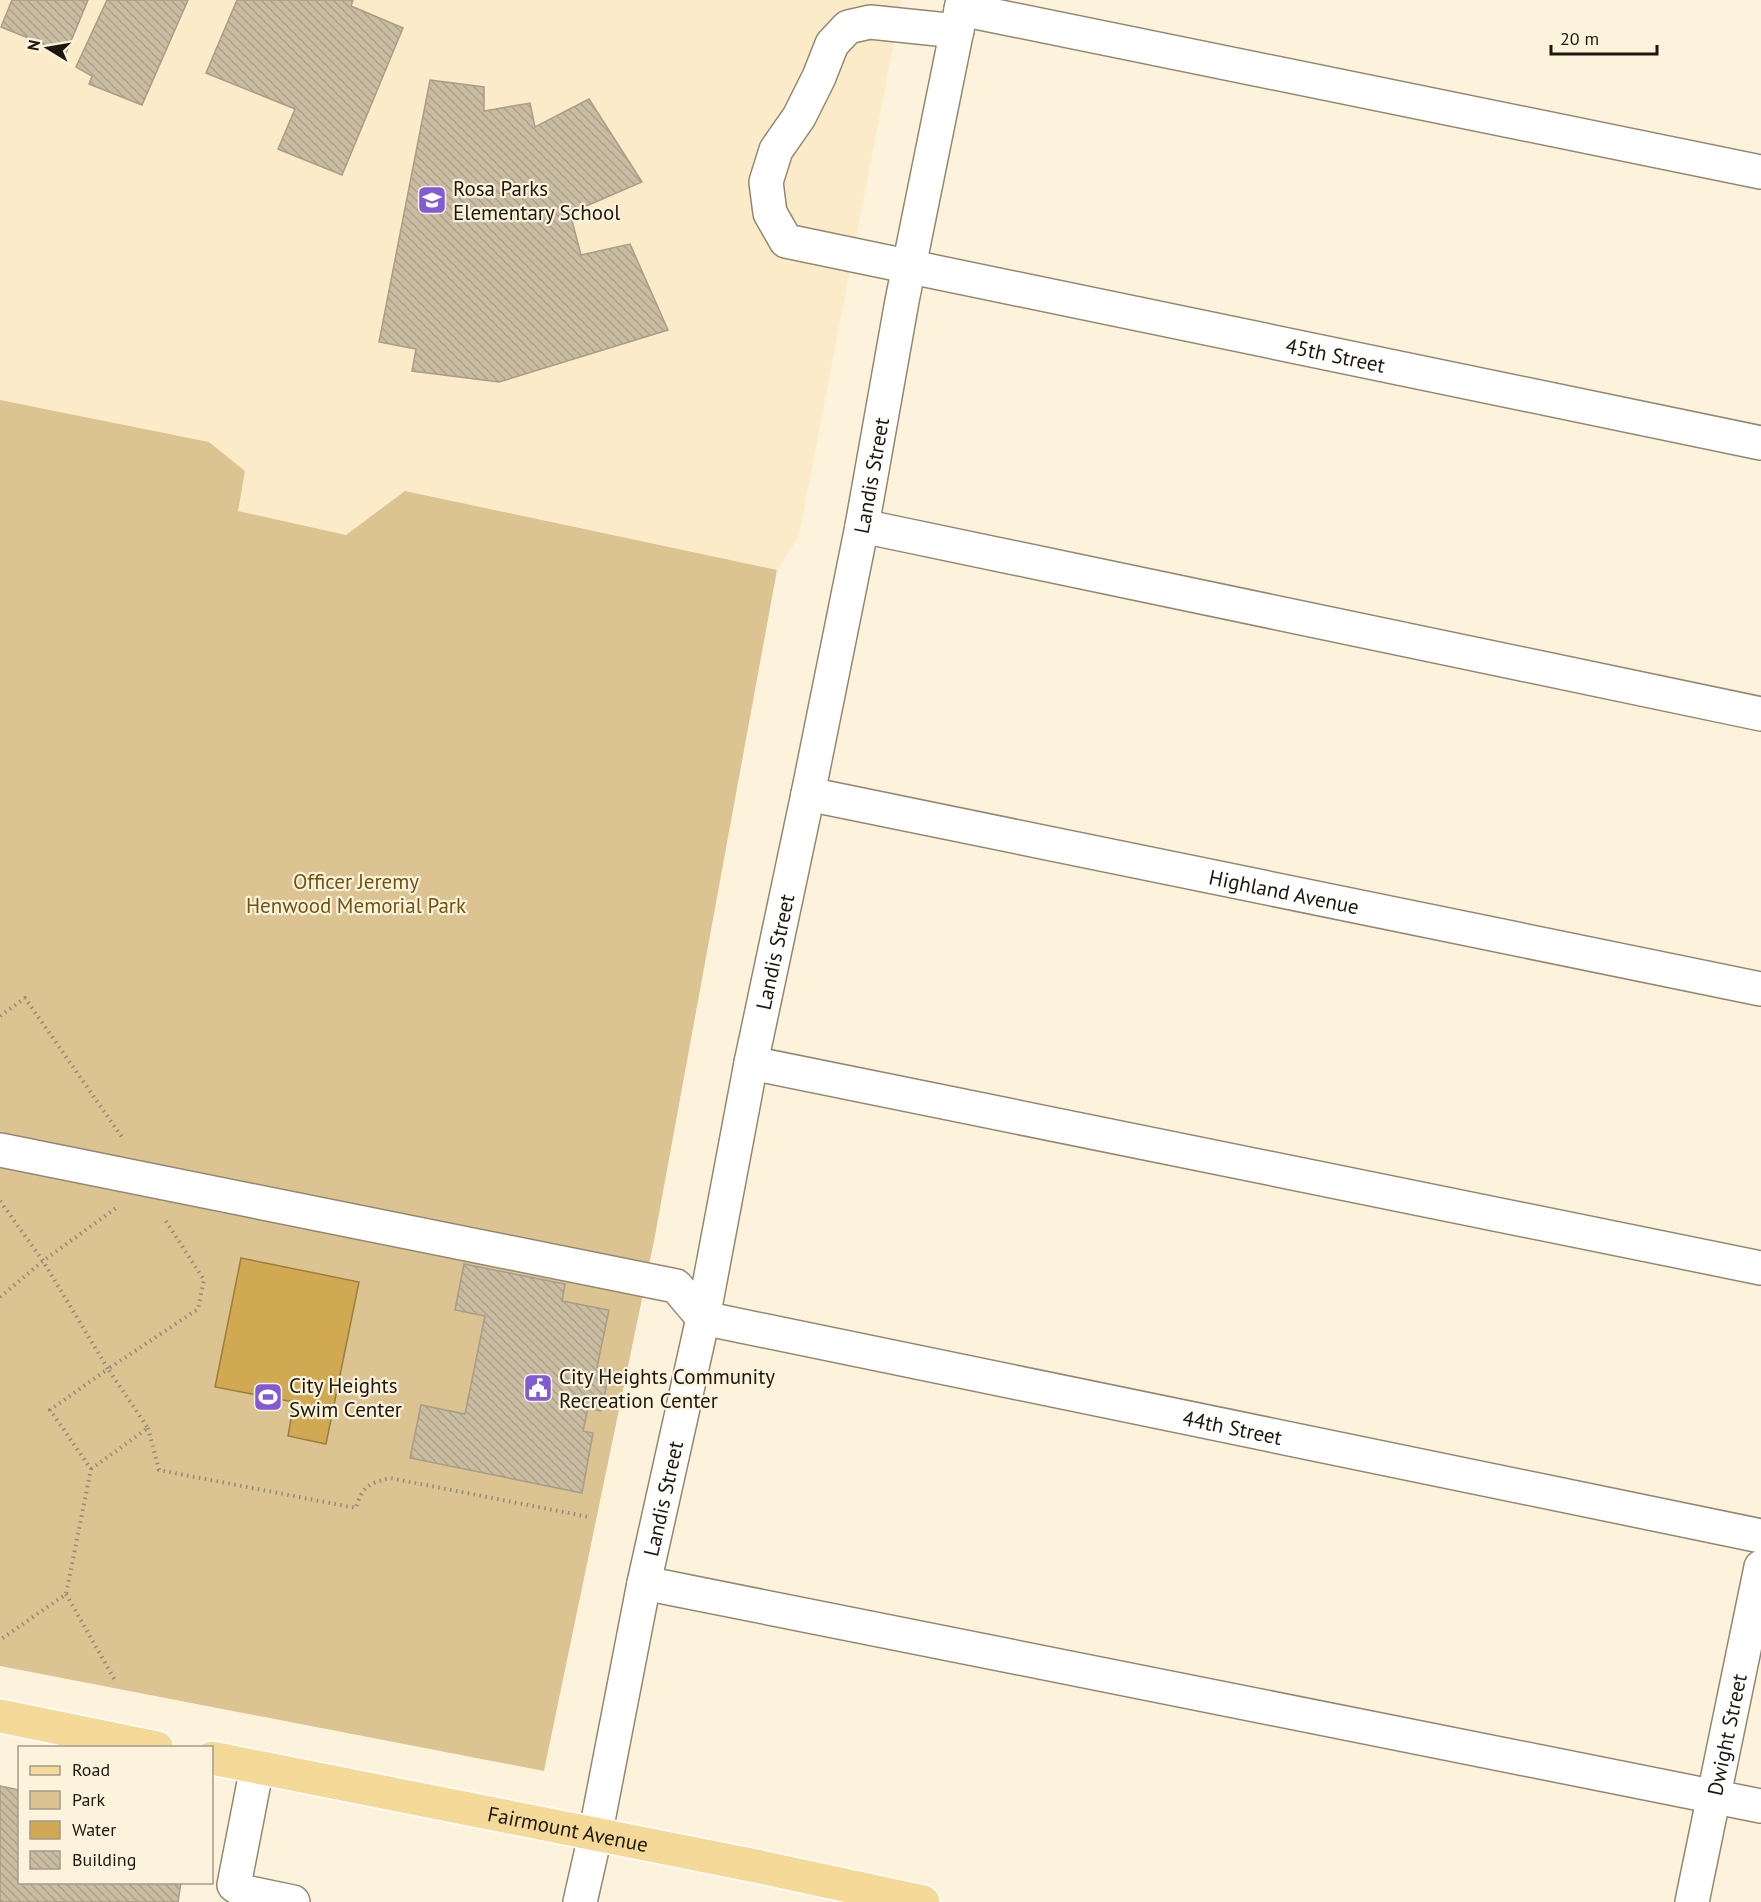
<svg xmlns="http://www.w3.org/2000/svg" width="1761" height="1902" font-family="'PT Sans',sans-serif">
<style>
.built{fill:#fcebc9}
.park{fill:#dbc392}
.water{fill:#d1a952;stroke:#9b7e3e;stroke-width:1.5}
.building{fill:url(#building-back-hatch);stroke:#a99d85;stroke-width:1.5}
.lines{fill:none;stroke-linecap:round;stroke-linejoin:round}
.minor-casing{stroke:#93876f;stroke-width:36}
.major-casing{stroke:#fff;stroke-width:36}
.path{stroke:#928b7b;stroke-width:4;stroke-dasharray:1.5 4.5;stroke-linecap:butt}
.minor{stroke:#fff;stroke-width:33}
.major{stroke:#f5d998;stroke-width:33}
.labels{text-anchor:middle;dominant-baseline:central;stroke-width:4.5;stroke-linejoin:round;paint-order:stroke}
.poi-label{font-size:21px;fill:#1c180e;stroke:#fdf3dd;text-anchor:start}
.street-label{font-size:21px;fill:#1c180e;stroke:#fdf3dd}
.park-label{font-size:21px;fill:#6e530f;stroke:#fdf3dd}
</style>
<defs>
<pattern id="building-back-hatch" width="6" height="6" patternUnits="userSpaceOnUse" patternTransform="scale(1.5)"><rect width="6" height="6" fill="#c9bca3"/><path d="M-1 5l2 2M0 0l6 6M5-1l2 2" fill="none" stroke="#aca18b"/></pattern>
</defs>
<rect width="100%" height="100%" fill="#fdf3dd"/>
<!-- built -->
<path class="built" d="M0 0H902L799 536 777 570 405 491 346 535 238 511 209 442 0 400Z"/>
<!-- park -->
<path class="park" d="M0 400 209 442 245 471 238 511 346 535 405 491 777 570 654 1241 544 1771 0 1666Z"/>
<!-- water -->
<path class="water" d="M241 1258 359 1282 326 1444 288 1436 294 1402 215 1387Z"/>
<!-- building -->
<path class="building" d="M12 0H88L66 53 1 27Z
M107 0H188L142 105 89 84 92 76 76 67Z
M237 0H353L351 6 403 28 342 175 278 149 295 109 206 73Z
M430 80 484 87V111L530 103 535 127 589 99 642 182 570 213 581 255 630 244 668 330 499 382 412 371 416 349 379 342Z
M464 1264 565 1284 562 1301 609 1310 597 1367 610 1370 601 1411 588 1408 583 1431 593 1433 582 1493 410 1458 421 1405 465 1414 485 1316 455 1310Z
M0 1786 20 1790V1882H181L178 1902H0Z"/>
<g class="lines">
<!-- minor casing -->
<g class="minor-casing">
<g id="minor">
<path d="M961 9 1761 172"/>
<path id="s1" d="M957 31 870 22 848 27 832 44 819 77 799 117 776 150 766 182 770 213 786 241 1761 443"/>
<path d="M862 526 1761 714"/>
<path id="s2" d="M808 794 1761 989"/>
<path d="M751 1063 1761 1268"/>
<path id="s3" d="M0 1150 676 1286 703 1318 1761 1536"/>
<path d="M644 1583 1761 1806"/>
<path d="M257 1767 234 1885 245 1892 293 1902"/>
<path id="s4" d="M580 1902 595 1836 644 1583 703 1318 751 1063 808 794 862 526 902 301 963 0"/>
<path id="s5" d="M1692 1902 1761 1567"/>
</g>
</g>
<!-- major casing -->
<g class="major-casing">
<g id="major">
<path d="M0 1716 157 1748"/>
<path id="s6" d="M212 1758 756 1866 923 1902"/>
</g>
</g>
<!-- path -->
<path class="path" d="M0 1016 25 998 124 1140
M0 1201 43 1261 108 1369 50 1410 91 1469 66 1594 0 1640
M0 1297 43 1261 116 1208
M148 1428 159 1470 356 1508C362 1487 369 1483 390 1478L589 1517
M91 1469 148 1428 108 1369 198 1309 204 1280 164 1218
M66 1594 116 1682"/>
<!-- minor -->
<use href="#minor" class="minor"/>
<!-- major -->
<use href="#major" class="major"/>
</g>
<!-- icons -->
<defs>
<g id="school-square" transform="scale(1.5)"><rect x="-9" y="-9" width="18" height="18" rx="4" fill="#815ad4" stroke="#fdf3dd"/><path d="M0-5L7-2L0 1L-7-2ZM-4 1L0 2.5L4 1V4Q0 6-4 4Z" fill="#fff"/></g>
<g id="civic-square" transform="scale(1.5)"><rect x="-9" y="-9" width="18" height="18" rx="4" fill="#815ad4" stroke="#fdf3dd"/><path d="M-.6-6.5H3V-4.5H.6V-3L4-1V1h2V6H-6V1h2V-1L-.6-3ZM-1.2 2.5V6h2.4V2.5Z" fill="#fff"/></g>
<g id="stadium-square" transform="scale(1.5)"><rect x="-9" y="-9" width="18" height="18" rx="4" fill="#815ad4" stroke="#fdf3dd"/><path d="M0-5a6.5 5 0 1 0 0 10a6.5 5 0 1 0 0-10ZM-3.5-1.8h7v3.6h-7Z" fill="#fff"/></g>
</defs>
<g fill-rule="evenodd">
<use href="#school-square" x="432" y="200"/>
<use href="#civic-square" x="538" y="1388"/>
<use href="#stadium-square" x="268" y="1397"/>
</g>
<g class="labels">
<!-- poi labels -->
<g class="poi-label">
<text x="453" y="188">Rosa Parks<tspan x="453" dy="24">Elementary School</tspan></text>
<text x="559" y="1376">City Heights Community<tspan x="559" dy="24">Recreation Center</tspan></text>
<text x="289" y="1385">City Heights<tspan x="289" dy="24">Swim Center</tspan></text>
</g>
<!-- street labels -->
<g class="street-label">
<text stroke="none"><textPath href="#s1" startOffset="912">45th Street</textPath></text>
<text stroke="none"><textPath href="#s4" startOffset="1456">Landis Street</textPath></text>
<text stroke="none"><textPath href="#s2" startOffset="486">Highland Avenue</textPath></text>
<text stroke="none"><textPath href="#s4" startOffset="970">Landis Street</textPath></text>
<text stroke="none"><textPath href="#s3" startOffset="1272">44th Street</textPath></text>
<text stroke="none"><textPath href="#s4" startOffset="412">Landis Street</textPath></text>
<text stroke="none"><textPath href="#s5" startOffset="171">Dwight Street</textPath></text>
<text stroke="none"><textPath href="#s6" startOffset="363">Fairmount Avenue</textPath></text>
</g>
<!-- park labels -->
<g class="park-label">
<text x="356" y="881">Officer Jeremy<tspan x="356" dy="24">Henwood Memorial Park</tspan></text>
</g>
</g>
<!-- legend -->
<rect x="18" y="1746" width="195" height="138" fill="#fdf3dd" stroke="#a39b8a" stroke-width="1.5"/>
<rect x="30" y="1766" width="30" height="9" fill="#f5d998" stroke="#a39b8a" stroke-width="1.5"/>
<text x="72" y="1776" font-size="18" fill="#1c180e">Road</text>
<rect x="30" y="1791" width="30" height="18" fill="#dbc392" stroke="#a39b8a" stroke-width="1.5"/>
<text x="72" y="1806" font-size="18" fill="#1c180e">Park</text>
<rect x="30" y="1821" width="30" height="18" fill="#d1a952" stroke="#a39b8a" stroke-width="1.5"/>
<text x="72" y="1836" font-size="18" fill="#1c180e">Water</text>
<rect x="30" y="1851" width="30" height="18" fill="url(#building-back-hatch)" stroke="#a39b8a" stroke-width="1.5"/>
<text x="72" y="1866" font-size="18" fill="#1c180e">Building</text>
<!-- north arrow -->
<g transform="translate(48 48) rotate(281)" stroke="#fdf3dd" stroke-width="4.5" paint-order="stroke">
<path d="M0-4.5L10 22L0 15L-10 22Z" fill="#1c180e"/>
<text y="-9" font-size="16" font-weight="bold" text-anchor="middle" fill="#1c180e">N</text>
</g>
<!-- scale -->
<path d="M1551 45v9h106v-9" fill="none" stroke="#1c180e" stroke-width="3"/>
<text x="1560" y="45" font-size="18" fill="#1c180e" stroke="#fdf3dd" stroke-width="4.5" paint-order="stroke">20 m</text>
</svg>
